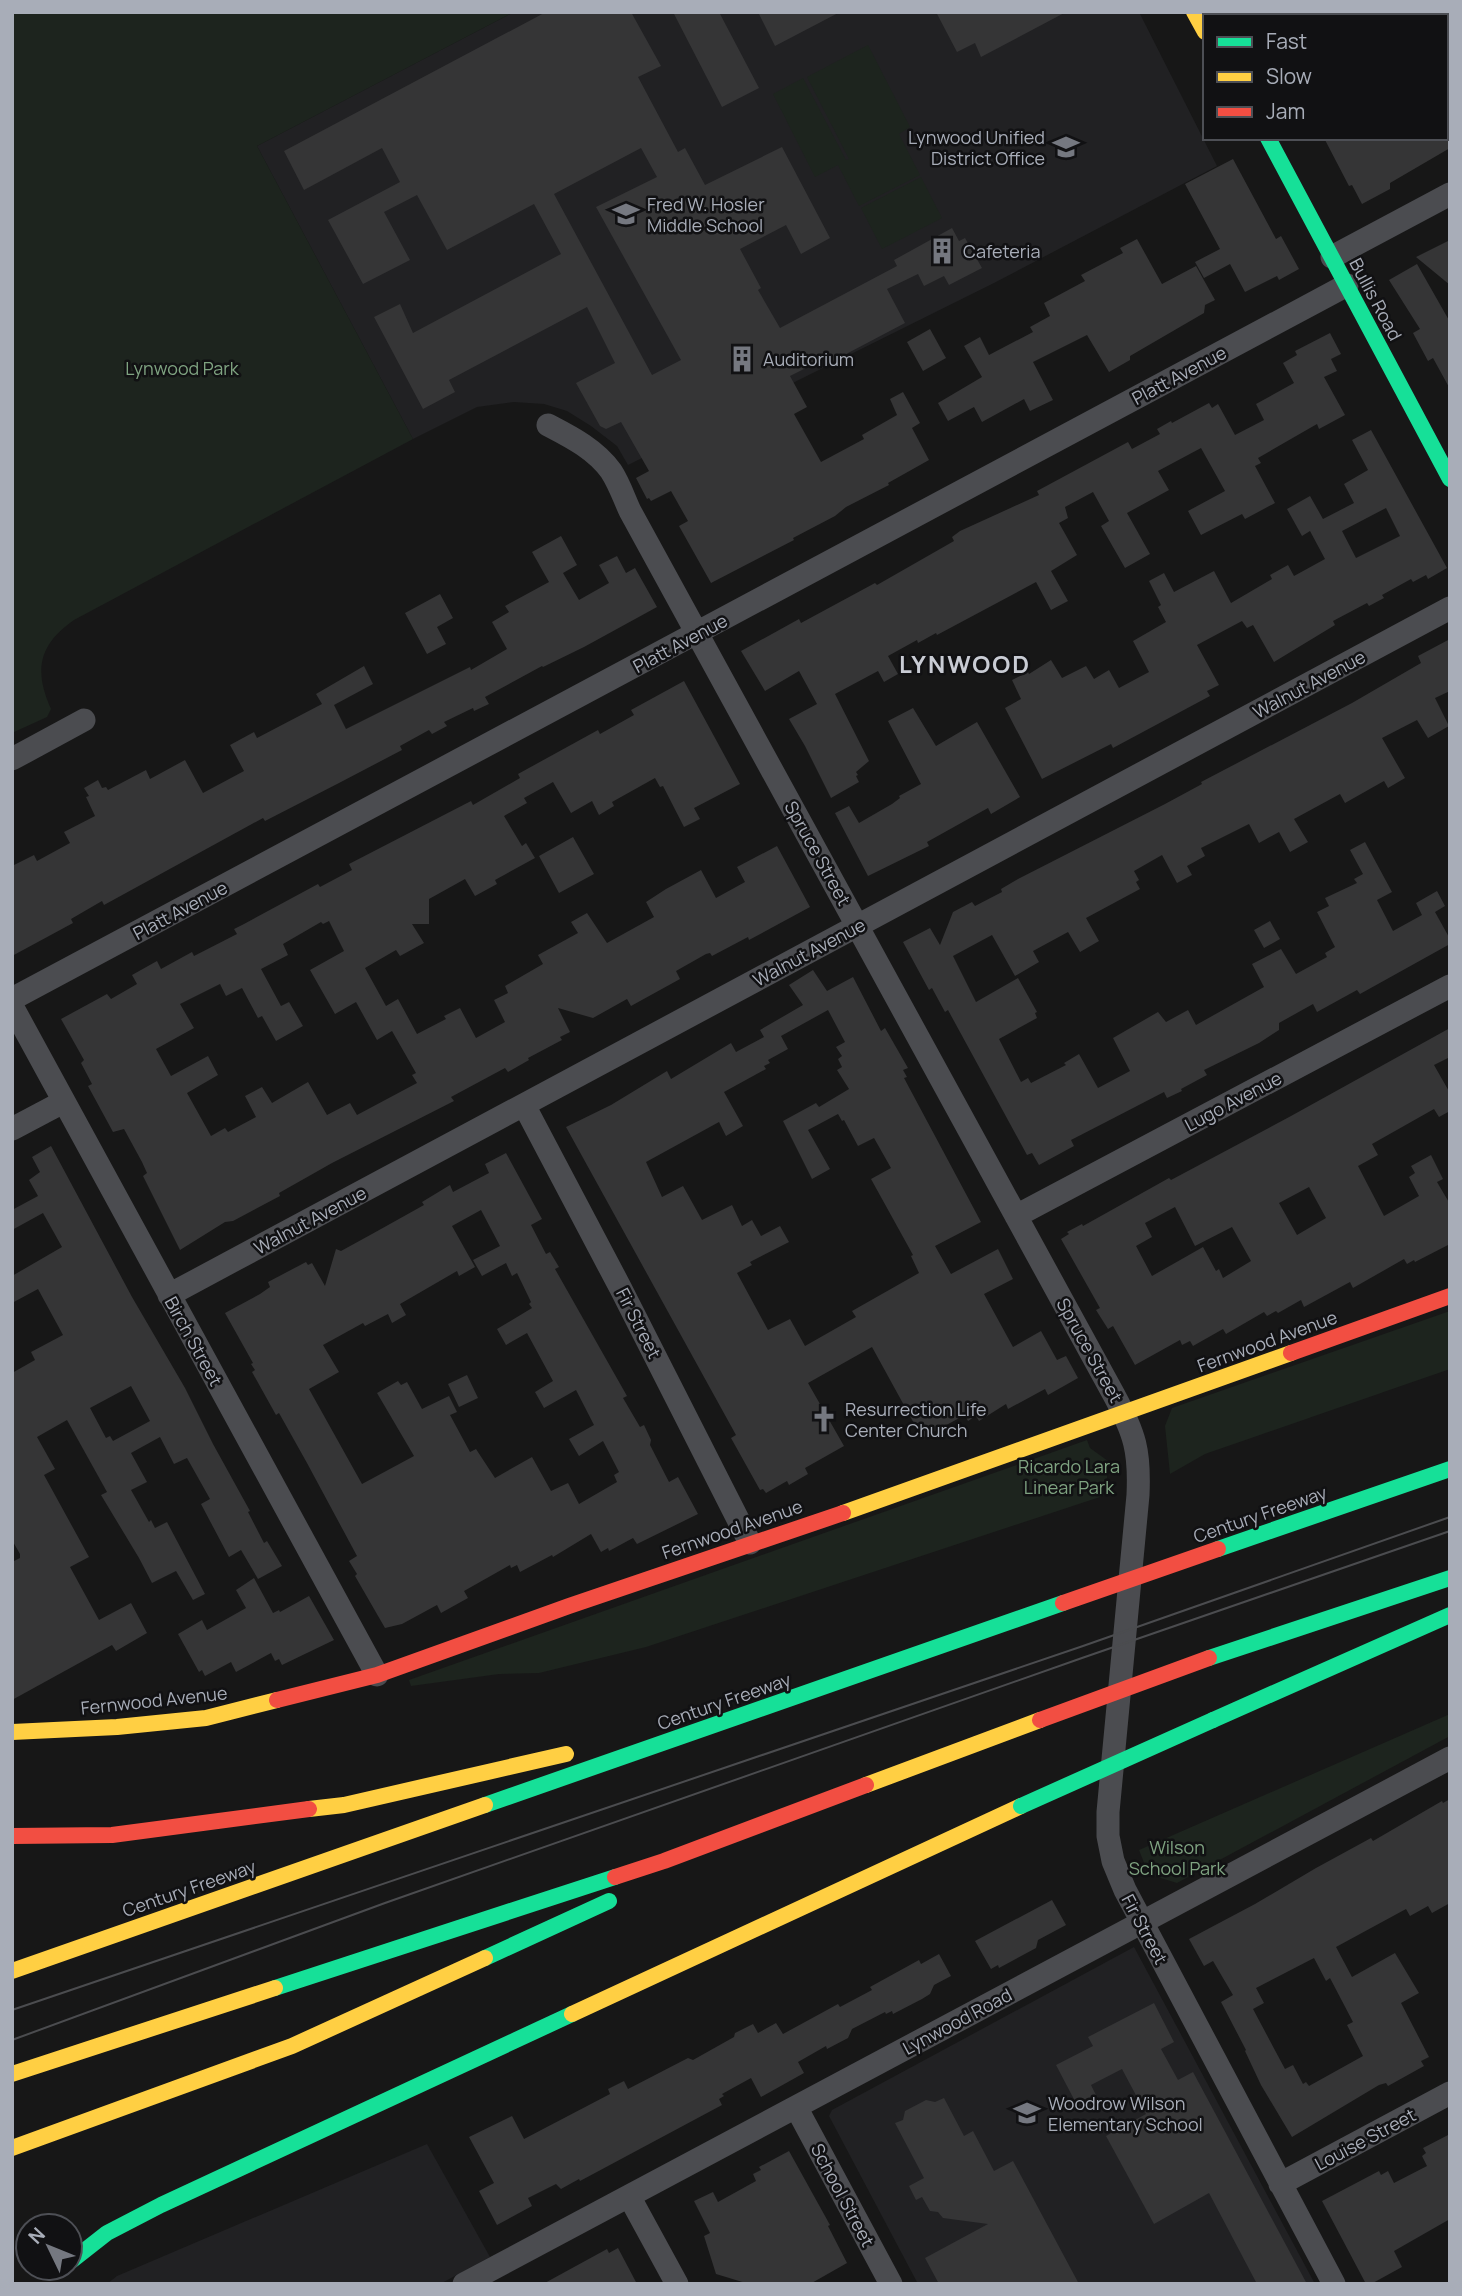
<svg xmlns="http://www.w3.org/2000/svg" width="1462" height="2296" font-family="Manrope,sans-serif">
<style>
.built{fill:#212123}
.green{fill:#1d241e}
.building{fill:#353536;fill-rule:evenodd}
.lines{fill:none;stroke-linecap:round;stroke-linejoin:round}
.street{stroke:#4b4c50;stroke-width:23}
.fast{stroke:#16e098;stroke-width:16}
.slow{stroke:#ffcf43;stroke-width:16}
.jam{stroke:#f24e42;stroke-width:16}
.tram{stroke:#4b4c4f;stroke-width:2}
.fast-bridge{stroke:#16e098;stroke-width:16}
.jam-bridge{stroke:#f24e42;stroke-width:16}
.labels{text-anchor:middle;dominant-baseline:central;stroke-width:5;stroke-linejoin:round;paint-order:stroke}
.poi-label{font-size:18px;fill:#a8adb8;stroke:#111113;text-anchor:start}
.street-label{font-size:18px;fill:#a8adb8;stroke:#111113}
.park-label{font-size:18px;fill:#7fa381;stroke:#111113}
.district-label{font-size:24px;font-weight:bold;letter-spacing:2px;fill:#c9ccd4;stroke:#111113}
</style>
<rect width="100%" height="100%" fill="#171717"/>
<!-- built -->
<path class="built" d="M514 12H1139L1217 166 994 283 628 465 617 446 591 426 567 411 544 404 514 402 477 407 413 439 257 146Z
M1134 1947 1315 2284H918L829 2116 832 2110Z
M427 2144 490 2257 440 2284H107L117 2276Z"/>
<!-- green -->
<path class="green" d="M12 12H514L257 146 413 439 74 620C38 645 34 671 51 709L47 717 12 733Z
M868 45 910 127 899 134 920 175 859 206 838 165 815 177 773 94 803 78 846 160 849 159 807 77Z
M921 177 942 218 882 249 861 208Z
M1450 1311V1369L1205 1454 1170 1474 1165 1426 1172 1408Z
M1087 1440 1090 1448 1108 1461 1106 1495 646 1647 539 1673 499 1674 411 1686 409 1680Z
M1450 1714V1736L1177 1883 1154 1876 1150 1878 1139 1850Z"/>
<!-- building -->
<path class="building" d="M546 12H631L661 66 638 77 678 152 685 148 705 185 782 147 830 238 801 254 786 225 740 249 761 288 758 290 780 328 897 266 894 260 952 228 959 241 965 238 982 268 949 285 944 276 924 286 918 274 887 289 905 323 831 362 828 357 790 376 807 407 794 414 821 462 864 439 862 435 897 415 890 399 903 392 920 423 912 428 929 460 888 483 889 485 846 507 835 516 793 538 794 540 711 583 679 526 688 521 671 491 651 501 649 498 647 499 636 478 649 471 621 422 606 429 600 426 576 383 615 363 587 307 449 380 455 392 423 409 374 317 400 304 413 333 561 254 534 204 447 250 417 195 384 212 410 260 363 284 328 220 400 182 382 148 304 190 284 151ZM641 148 657 177 596 207 681 360 652 375 554 194Z
M673 12H719L759 88 722 107Z
M758 12H840L775 46Z
M936 12H1066L981 57 975 43 957 52Z
M1324 138H1450V148L1390 183V189L1362 204 1352 185 1349 186Z
M1233 159 1276 239 1281 236 1299 269 1279 280 1277 276 1245 292 1230 264 1204 278 1195 262 1220 249 1185 184Z
M1137 239 1162 284 1196 266 1215 300 1205 305 1204 313 1130 356V360L1109 372 1087 335 1033 362 1053 400 1030 411 1024 399 982 422 974 407 948 421 938 403 982 377 964 346 980 337 989 355 1033 332 1030 327 1050 316 1044 303 1085 281 1081 275 1123 253 1120 248Z
M1450 240V285L1416 257Z
M1417 264 1450 322V389L1433 358 1428 361 1413 333 1420 329 1389 280Z
M930 329 946 358 923 371 907 342Z
M1330 333 1341 354 1331 359 1337 371 1324 377 1345 415 1319 429 1317 424 1258 458 1261 463 1255 466 1275 503 1245 519 1242 514 1201 535 1188 511 1225 491 1201 448 1158 471 1169 490 1127 513 1150 554 1125 568 1101 526 1109 521 1093 492 1065 507 1068 518 1059 523 1077 555 1051 571 1068 601 1051 610 1036 582 937 635 936 633 918 643 917 640 888 656 898 674 884 682 878 671 835 694 869 761 856 772 858 775 856 776 859 782 831 798 805 746 789 719 817 704 799 671 765 691 741 651 799 619 801 623 875 583 877 585 954 541 952 537 960 531 1039 495 1037 491 1128 442 1132 449 1160 434 1157 429 1171 421 1172 423 1209 403 1212 408 1218 404 1235 435 1264 420 1256 404 1294 383 1283 363 1297 355 1295 351Z
M1371 430 1447 568 1428 579 1426 575 1413 582 1411 579 1382 595 1384 598 1369 606 1367 603 1333 621 1335 625 1274 662 1253 625 1247 628 1242 621 1197 645 1219 685 1207 691 1210 696 1113 748 1111 744 1042 779 1005 708 1021 699 1012 680 1028 672 1029 674 1051 660 1062 678 1086 666 1094 679 1109 670 1119 688 1149 672 1133 641 1166 622 1158 607 1161 605 1149 581 1164 573 1174 592 1214 571 1231 603 1272 579 1270 575 1288 565 1294 576 1325 559 1310 531 1302 536 1287 509 1310 496 1323 519 1354 503 1344 484 1368 470 1352 440ZM1386 508 1400 536 1356 558 1342 531Z
M561 536 577 565 563 573 579 600 609 583 599 565 617 556 626 573 635 568 657 607 584 647 543 667 542 666 485 697 489 704 474 711 473 708 444 722 447 726 432 734 429 730 400 746 402 750 339 783 265 821 263 818 104 905 102 901 71 919 73 923 12 956V866L34 855 37 861 70 843 64 832 95 816 86 797 89 796 84 788 98 780 102 788 106 787 108 790 146 770 150 779 185 760 203 793 244 771 230 745 254 732 257 738 322 704 316 694 364 666 373 684 334 705 346 729 470 667 471 670 507 649 492 622 509 612 505 606 549 582 532 552Z
M440 594 453 618 437 627 446 644 427 654 405 613Z
M1450 639V691L1435 698 1449 726 1428 738 1417 720 1382 738 1405 778 1388 788 1384 781 1345 803 1340 794 1294 819 1308 842 1290 852 1279 832 1259 843 1249 824 1201 848 1205 856 1187 866 1192 875 1177 883 1162 855 1134 871 1139 880 1136 882 1140 889 1086 918 1099 941 1080 952 1068 932 1033 951 1039 962 1015 976 992 935 953 956 976 1002 1018 978 1037 1012 1035 1013 1037 1018 999 1039 1021 1082 1028 1078 1031 1083 1066 1065 1064 1063 1079 1054 1098 1088 1130 1071 1113 1038 1158 1012 1166 1022 1188 1010 1196 1025 1264 987 1252 964 1281 949 1296 974 1327 957 1325 953 1335 947 1317 912 1329 906 1325 898 1357 883 1354 879 1363 874 1350 850 1365 842 1392 892 1377 900 1393 931 1422 915 1416 903 1437 891 1445 906 1435 912 1450 939V944L1360 994 1357 990 1317 1012 1313 1004 1279 1023V1030L1259 1043 1204 1070 1207 1075 1181 1089 1182 1091 1167 1098 1164 1092 1106 1122 1071 1140 1074 1146 1039 1165 1032 1153 1027 1155 948 1010 945 1012 932 988 929 990 903 942 930 928 940 945 953 912 972 902 975 906 1002 892 1001 889 1018 879 1165 804 1202 784 1201 782 1352 703 1421 663 1418 656Z
M684 681 740 784 694 808 700 819 684 827 663 786 660 787 655 778 612 802 614 806 599 815 592 801 571 813 553 782 524 798 527 803 504 816 522 846 526 843 535 858 495 880 497 884 475 896 465 879 429 899V924H412L424 943 400 956 396 950 365 968 386 1006 398 999 417 1034 446 1019 444 1016 460 1008 476 1038 505 1022 494 1000 508 993 505 986 543 964 538 955 578 933 571 922 587 913 607 943 654 917 646 902 666 889 701 870 716 898 745 882 737 867 777 846 810 907 749 940 748 937 712 956 710 953 706 954 676 971 680 979 631 1006 627 999 593 1018 558 1008 570 1032 560 1037 562 1040 528 1058 529 1060 508 1072 505 1068 451 1097 454 1101 332 1163 279 1193 280 1196 233 1221 225 1222 180 1250 143 1176 147 1173 142 1162 124 1129 113 1132 88 1086 92 1084 81 1063 84 1060 61 1019 107 994 111 999 137 984 132 975 157 961 161 969 192 952 194 956 237 934 234 929 244 924 318 884 320 887 352 870 349 864 471 801 473 805 520 778 518 774 598 730 600 734 634 715 631 710ZM329 921 344 951 310 970 335 1014 356 1002 377 1040 392 1031 416 1073 412 1075 417 1083 357 1115 350 1103 327 1115 308 1082 272 1103 262 1087 245 1096 256 1117 228 1132 225 1128 211 1136 187 1093 218 1075 208 1056 171 1076 156 1049 194 1028 180 1004 220 984 226 996 242 988 258 1018 262 1016 276 1041 303 1026 289 1002 281 1006 261 969 288 955 283 944 321 922 323 924Z
M913 708 936 746 977 722 1020 797 991 814 988 808 927 842 929 846 868 876 835 813 849 806 859 823 892 804 900 798 899 796 921 784 888 721Z
M573 837 594 874 559 893 539 856Z
M1270 921 1280 939 1264 948 1254 930Z
M813 970 827 991 853 977 881 1031 885 1028 908 1068 903 1070 907 1077 904 1078 981 1222 935 1246 951 1274 998 1249 1013 1279 984 1294 1013 1347 1041 1331 1057 1360 1066 1356 1078 1378 1048 1395 1045 1389 1008 1409 1006 1404 979 1421 976 1416 968 1421 965 1415 922 1438 872 1347 808 1383 844 1446 805 1468 808 1474 789 1485 787 1481 766 1493 763 1489 760 1490 731 1438 736 1435 566 1127 611 1105 667 1071 671 1079 731 1043 736 1052 764 1037 760 1030 803 1005 789 985ZM828 1010 845 1042 836 1047 842 1056 838 1059 842 1067 837 1070 849 1089 819 1107 816 1103 783 1121 812 1179 830 1169 808 1130 838 1114 842 1121 844 1120 858 1146 874 1138 891 1168 871 1179 913 1255 911 1256 919 1273 852 1311 856 1317 805 1346 790 1319 768 1330 737 1273 752 1265 750 1262 789 1242 780 1226 761 1236 752 1220 742 1226 732 1205 702 1220 683 1186 662 1197 646 1162 719 1122 726 1136 743 1126 724 1092 766 1069 764 1066 770 1063 768 1060 788 1049 781 1036Z
M1450 1028V1057L1434 1065 1450 1093V1111L1439 1117 1434 1109 1372 1144 1378 1155 1358 1166 1384 1216 1419 1196 1409 1177 1415 1173 1411 1166 1431 1155 1443 1179 1437 1182 1450 1204V1244L1415 1262 1414 1260 1407 1264 1404 1259 1353 1288 1350 1282 1304 1307 1301 1300 1278 1313 1276 1311 1267 1316 1264 1312 1226 1334 1223 1329 1193 1346 1190 1341 1182 1345 1180 1340 1135 1365 1113 1326 1108 1329 1096 1310 1100 1308 1061 1239 1069 1234 1067 1232 1082 1224 1083 1226 1169 1178 1171 1180 1291 1116ZM1309 1187 1326 1218 1297 1235 1279 1203ZM1175 1207 1195 1246 1232 1227 1251 1261 1223 1278 1219 1269 1216 1271 1203 1247 1152 1276 1136 1246 1152 1237 1145 1223Z
M51 1146 132 1297 185 1388 213 1444 250 1511 248 1512 264 1543 267 1541 282 1566 258 1579 241 1550 229 1557 201 1504 210 1499 187 1458 174 1464 160 1437 131 1453 147 1482 131 1490 149 1522 151 1520 155 1528 167 1522 205 1594 193 1600 176 1571 152 1583 139 1558 101 1495 107 1492 67 1420 37 1437 55 1469 44 1475 89 1557 70 1567 99 1620 131 1603 147 1633 116 1651 112 1645 12 1700V1562L20 1558V1554L12 1540V1373L35 1360 31 1352 63 1335 38 1289 12 1303V1276L62 1247 43 1213 12 1230V1210L38 1196 29 1180 40 1172 32 1157ZM131 1386 150 1421 113 1441 110 1436 106 1438 90 1408Z
M506 1153 542 1219 531 1225 546 1254 550 1252 559 1267 555 1269 627 1396 623 1398 640 1427 644 1425 651 1440 650 1445 669 1482 678 1477 698 1514 637 1544 633 1538 609 1551 608 1548 601 1552 591 1534 553 1557 552 1555 520 1572 517 1565 511 1568 510 1565 464 1591 468 1598 441 1613 437 1605 402 1624 385 1628 355 1576 357 1574 349 1561 357 1556 307 1463 279 1413 276 1415 252 1372 255 1370 251 1364 253 1363 225 1313 260 1294 270 1287 268 1282 306 1262 308 1265 312 1263 325 1286 336 1249 341 1251 372 1234 424 1205 422 1202 450 1185 453 1192 489 1173 485 1164ZM481 1210 500 1246 473 1260 482 1276 506 1263 512 1276 517 1273 531 1302 529 1304 532 1308 497 1329 506 1345 527 1333 553 1381 535 1392 544 1408 576 1390 594 1425 569 1439 579 1456 603 1441 619 1472 614 1475 617 1482 579 1504 568 1483 551 1491 532 1457 495 1478 476 1449 470 1452 450 1415 457 1412 449 1396 422 1409 407 1382 401 1385 398 1381 377 1393 414 1456 362 1484 309 1389 339 1372 323 1345 363 1323 365 1326 388 1314 392 1323 406 1315 400 1304 457 1271 459 1276 475 1267 452 1226Z
M467 1375 478 1398 459 1407 448 1384Z
M254 1578 273 1613 279 1610 280 1612 309 1596 334 1640 282 1665 279 1659 275 1661 271 1653 236 1672 231 1662 205 1676 202 1670 199 1672 178 1634 202 1620 207 1630 246 1608 236 1590Z
M1450 1799V1903L1432 1913 1428 1906 1410 1916 1406 1909 1336 1947 1352 1977 1395 1953 1419 1993 1401 2003 1429 2057 1421 2061 1424 2066 1388 2086 1386 2083 1379 2085 1292 2137 1261 2085 1245 2051 1246 2050 1221 2002 1233 1995 1213 1961 1204 1966 1189 1939 1255 1904 1316 1868 1371 1838 1373 1841 1442 1801 1443 1803ZM1314 1958 1326 1981 1330 1978 1353 2022 1347 2025 1363 2056 1309 2086 1306 2082 1303 2084 1293 2065 1285 2069 1253 2009 1264 2003 1256 1988Z
M1052 1900 1066 1925 1038 1940 1036 1948 999 1968 998 1965 991 1969 975 1941Z
M939 1954 951 1976 934 1985 930 1994 922 1999 893 2014 892 2011 886 2014 885 2012 852 2029 848 2038 827 2049 826 2046 798 2062 804 2073 761 2097 751 2078 722 2094 724 2096 719 2099 722 2105 580 2181 579 2179 561 2189 556 2184 528 2198 532 2206 497 2225 479 2191 494 2183 469 2137 512 2116 524 2139 610 2094 608 2089 624 2081 628 2089 688 2058 693 2060 734 2037 735 2033 753 2024 758 2033 776 2023 783 2034 838 2004 840 2007 872 1990 870 1987 919 1960 921 1964Z
M1154 2003 1174 2042 1161 2049 1178 2080 1193 2072 1307 2284H1257L1209 2193 1154 2224 1106 2136 1146 2114 1122 2069 1091 2085 1096 2095 1077 2105 1056 2065 1093 2046 1088 2037Z
M944 2098 964 2136 973 2131 994 2171 1013 2161 1079 2284H939L925 2258 988 2224 943 2218 938 2212 930 2211 922 2197 916 2200 909 2186 924 2178 895 2123 903 2120 905 2111 926 2100 935 2102Z
M1450 2134V2219L1394 2251 1402 2267 1371 2284H1366L1322 2201 1379 2171 1381 2175 1388 2171 1394 2183 1427 2166 1422 2156 1426 2153 1423 2148Z
M789 2151 830 2225 828 2226 847 2263 810 2284H749L716 2274 704 2236 710 2233 694 2201 713 2192 718 2202 756 2181 753 2174 761 2170 759 2167Z
M618 2248 637 2284H543L607 2249 609 2253Z"/>
<g class="lines">
<!-- street -->
<path class="street" d="M1332 257 1450 194
M548 425C571 437 595 449 611 471 619 483 624 498 630 511L1114 1395C1135 1434 1140 1451 1138 1495L1108 1812V1836L1113 1861 1125 1890 1334 2284
M12 759 84 720
M12 999 1347 285
M12 1006 377 1675
M524 1105 621 1289 750 1543
M12 1129 63 1102
M1016 1216 1450 986
M169 1295 1450 608
M796 2107 891 2284
M1280 2184 1450 2093
M629 2196 677 2284
M464 2284 1450 1758"/>
<!-- fast -->
<path class="fast" d="M1268 138 1450 479
M1218 1549 1450 1469
M1209 1658 1450 1578
M1213 1720 1450 1615
M485 1805 1063 1603
M485 1958 609 1901
M275 1988 615 1877
M70 2262 107 2233 161 2205 572 2014"/>
<!-- slow -->
<path class="slow" d="M1194 12 1205 32
M843 1513 1291 1353
M12 1732 117 1727 206 1718 277 1700
M866 1785 1040 1720
M309 1809 344 1805 566 1754
M12 1971 485 1805
M572 2014 1021 1806
M12 2074 275 1988
M12 2148 292 2046 485 1958"/>
<!-- jam -->
<path class="jam" d="M1291 1353 1450 1296
M277 1700 377 1675 569 1606 843 1513
M12 1836 112 1835 309 1809
M615 1877 664 1861 866 1785"/>
<!-- tram -->
<path class="tram" d="M12 2010 1083 1646 1450 1517
M12 2040 385 1903 1082 1658 1450 1531"/>
<!-- fast-bridge -->
<path class="fast-bridge" d="M1021 1806 1213 1720"/>
<!-- jam-bridge -->
<path class="jam-bridge" d="M1063 1603 1218 1549
M1040 1720 1209 1658"/>
</g>
<!-- icons -->
<defs>
<g id="school-bare" transform="scale(2.1)"><path d="M0-5L7-2L0 1L-7-2ZM-4 1L0 2.5L4 1V4Q0 6-4 4Z" fill="#757880" stroke="#111113" stroke-width="2.5" paint-order="stroke"/></g>
<g id="building-bare" transform="scale(2.1)"><path d="M-4-6H4V6H1V3H-1V6H-4ZM-2.5-4.3h1.7v1.8h-1.7ZM.8-4.3h1.7v1.8H.8ZM-2.5-1h1.7V.8h-1.7ZM.8-1h1.7V.8H.8Z" fill="#757880" stroke="#111113" stroke-width="2.5" paint-order="stroke"/></g>
<g id="church-bare" transform="scale(2.1)"><path d="M-1.2-6h2.4v3.5h3.3v2.4h-3.3V6h-2.4V-.1h-3.3v-2.4h3.3Z" fill="#757880" stroke="#111113" stroke-width="2.5" paint-order="stroke"/></g>
</defs>
<g fill-rule="evenodd">
<use href="#school-bare" x="1066" y="147"/>
<use href="#school-bare" x="626" y="214"/>
<use href="#building-bare" x="942" y="251"/>
<use href="#building-bare" x="742" y="359"/>
<use href="#church-bare" x="824" y="1419"/>
<use href="#school-bare" x="1027" y="2113"/>
</g>
<g class="labels">
<!-- poi labels -->
<g class="poi-label">
<text x="1045" y="137" text-anchor="end">Lynwood Unified<tspan x="1045" dy="21">District Office</tspan></text>
<text x="647" y="204">Fred W. Hosler<tspan x="647" dy="21">Middle School</tspan></text>
<text x="963" y="251">Cafeteria</text>
<text x="763" y="359">Auditorium</text>
<text x="845" y="1409">Resurrection Life<tspan x="845" dy="21">Center Church</tspan></text>
<text x="1048" y="2103">Woodrow Wilson<tspan x="1048" dy="21">Elementary School</tspan></text>
</g>
<!-- street labels -->
<g class="street-label">
<text transform="translate(1376 299) rotate(62)">Bullis Road</text>
<text transform="translate(1179 375) rotate(-28)">Platt Avenue</text>
<text transform="translate(680 643) rotate(-28)">Platt Avenue</text>
<text transform="translate(1309 684) rotate(-28)">Walnut Avenue</text>
<text transform="translate(818 853) rotate(61)">Spruce Street</text>
<text transform="translate(180 910) rotate(-28)">Platt Avenue</text>
<text transform="translate(809 952) rotate(-28)">Walnut Avenue</text>
<text transform="translate(1233 1101) rotate(-28)">Lugo Avenue</text>
<text transform="translate(310 1220) rotate(-28)">Walnut Avenue</text>
<text transform="translate(639 1323) rotate(63)">Fir Street</text>
<text transform="translate(194 1341) rotate(61)">Birch Street</text>
<text transform="translate(1267 1341) rotate(-20)">Fernwood Avenue</text>
<text transform="translate(1090 1350) rotate(61)">Spruce Street</text>
<text transform="translate(1260 1514) rotate(-19)">Century Freeway</text>
<text transform="translate(732 1529) rotate(-19)">Fernwood Avenue</text>
<text transform="translate(154 1700) rotate(-6)">Fernwood Avenue</text>
<text transform="translate(724 1701) rotate(-19)">Century Freeway</text>
<text transform="translate(189 1888) rotate(-19)">Century Freeway</text>
<text transform="translate(1145 1929) rotate(62)">Fir Street</text>
<text transform="translate(957 2021) rotate(-28)">Lynwood Road</text>
<text transform="translate(1365 2139) rotate(-28)">Louise Street</text>
<text transform="translate(843 2195) rotate(62)">School Street</text>
</g>
<!-- park labels -->
<g class="park-label">
<text x="182" y="368">Lynwood Park</text>
<text x="1069" y="1466">Ricardo Lara<tspan x="1069" dy="21">Linear Park</tspan></text>
<text x="1177" y="1847">Wilson<tspan x="1177" dy="21">School Park</tspan></text>
</g>
<!-- district labels -->
<g class="district-label">
<text x="965" y="663">LYNWOOD</text>
</g>
</g>
<!-- border -->
<rect width="1462" height="2296" fill="none" stroke="#a8adb8" stroke-width="28"/>
<!-- legend -->
<rect x="1203" y="14" width="245" height="126" fill="#111113" stroke="#4d4f55" stroke-width="2"/>
<rect x="1217" y="37" width="35" height="10" fill="#16e098" stroke="#4d4f55" stroke-width="2"/>
<text x="1266" y="49" font-size="21" fill="#a8adb8">Fast</text>
<rect x="1217" y="72" width="35" height="10" fill="#ffcf43" stroke="#4d4f55" stroke-width="2"/>
<text x="1266" y="84" font-size="21" fill="#a8adb8">Slow</text>
<rect x="1217" y="107" width="35" height="10" fill="#f24e42" stroke="#4d4f55" stroke-width="2"/>
<text x="1266" y="119" font-size="21" fill="#a8adb8">Jam</text>
<!-- north arrow -->
<g transform="translate(49 2247) rotate(313)"><circle r="33" fill="#111113" stroke="#4d4f55" stroke-width="2"/>
<path d="M0-5L12 26L0 18L-12 26Z" fill="#757880"/>
<text y="-10" font-size="19" font-weight="bold" text-anchor="middle" fill="#a8adb8">N</text>
</g>
</svg>
